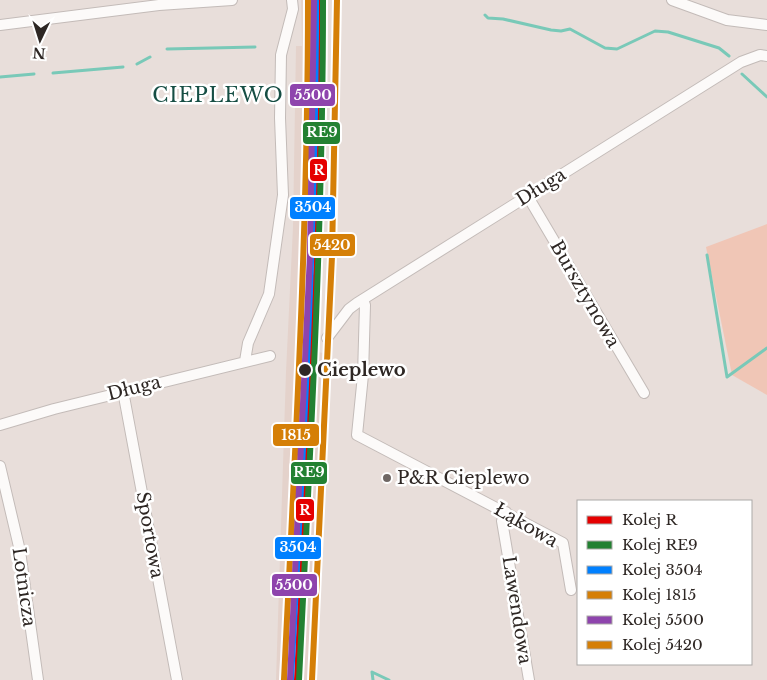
<svg xmlns="http://www.w3.org/2000/svg" width="767" height="680" font-family="'Libre Baskerville',serif">
<style>
.built{fill:#e4d2cb}
.green{fill:#f0c6b6}
.lines{fill:none;stroke-linecap:round;stroke-linejoin:round}
.stream{stroke:#79c9b8;stroke-width:3}
.minor-casing{stroke:#c3bbb8;stroke-width:12}
.minor{stroke:#fcfaf9;stroke-width:10}
.rail-1-casing{stroke:#fff;stroke-width:10}
.rail-2-casing{stroke:#fff;stroke-width:10}
.rail-3-casing{stroke:#fff;stroke-width:10}
.rail-4-casing{stroke:#fff;stroke-width:10}
.rail-5-casing{stroke:#fff;stroke-width:10}
.rail-6-casing{stroke:#fff;stroke-width:10}
.rail-1{stroke:#e50000;stroke-width:6}
.rail-2{stroke:#238132;stroke-width:6}
.rail-3{stroke:#0080ff;stroke-width:6}
.rail-4{stroke:#d57f07;stroke-width:6}
.rail-5{stroke:#8e44ad;stroke-width:6}
.rail-6{stroke:#d57f07;stroke-width:6}
.stop-dot{fill:#2e2724;stroke:#fff;stroke-width:2}
.poi-dot{fill:#6f6764;stroke:#fff;stroke-width:2}
.labels{text-anchor:middle;dominant-baseline:central;stroke-width:5;stroke-linejoin:round;paint-order:stroke}
.street-label{font-size:18px;fill:#2e2724;stroke:#fff}
.stop-label{font-size:18px;font-weight:bold;fill:#2e2724;stroke:#fff;text-anchor:start}
.poi-label{font-size:18px;fill:#2e2724;stroke:#fff;text-anchor:start}
.quarter-label{font-size:20px;letter-spacing:1px;fill:#164e44;stroke:#fff}
.line-badge{stroke:#fff;stroke-width:2}
.badge-label{font-size:14px;text-anchor:middle;font-weight:bold;fill:#fff}
</style>
<rect width="100%" height="100%" fill="#e8deda"/>
<!-- built -->
<path class="built" d="M301 0H326V136L318 352 323 353 308 680H276L286 372 293 227 296 46H302Z"/>
<!-- green -->
<path class="green" d="M767 224V395L732 375 706 247Z"/>
<g class="lines">
<!-- stream -->
<path class="stream" d="M485 15 488 18 503 19 551 30 561 31 570 29 605 48 617 49 655 31 668 32 719 48 729 56
M167 49 255 47
M137 64 150 57
M53 73 123 67
M742 74 767 97
M0 77 34 74
M707 255 727 377 767 348
M373 680 372 672 389 680"/>
<!-- minor casing -->
<g class="minor-casing">
<path id="minor" d="M672 0 727 20 767 25
M0 25 159 5 232 0
M527 195 644 393
M363 300 365 305 363 375 357 435 563 543 571 590
M327 338 349 309 357 303 741 62 760 55 767 56
M245 361 248 343 269 294 283 195 280 118 281 55 293 9 292 0
M123 391 177 680
M0 425 54 409 270 356
M0 466 20 551 38 680
M506 512 502 521 529 680"/>
</g>
<!-- minor -->
<use href="#minor" class="minor"/>
<!-- rail-1 casing -->
<g class="rail-1-casing">
<path id="rail-1" d="M297 680 317 255 322 0"/>
</g>
<!-- rail-2 casing -->
<g class="rail-2-casing">
<path id="rail-2" d="M299 680C310 453 323 227 323 0"/>
</g>
<!-- rail-3 casing -->
<g class="rail-3-casing">
<path id="rail-3" d="M291 680C303 453 316 227 316 0"/>
</g>
<!-- rail-4 casing -->
<g class="rail-4-casing">
<path id="rail-4" d="M284 680C295 453 308 227 308 0"/>
</g>
<!-- rail-5 casing -->
<g class="rail-5-casing">
<path id="rail-5" d="M290 680 310 255 314 0"/>
</g>
<!-- rail-6 casing -->
<g class="rail-6-casing">
<path id="rail-6" d="M312 680 332 256 337 0"/>
</g>
<!-- rail-1 -->
<use href="#rail-1" class="rail-1"/>
<!-- rail-2 -->
<use href="#rail-2" class="rail-2"/>
<!-- rail-3 -->
<use href="#rail-3" class="rail-3"/>
<!-- rail-4 -->
<use href="#rail-4" class="rail-4"/>
<!-- rail-5 -->
<use href="#rail-5" class="rail-5"/>
<!-- rail-6 -->
<use href="#rail-6" class="rail-6"/>
</g>
<!-- markers -->
<circle class="stop-dot" cx="305" cy="370" r="7"/>
<circle class="poi-dot" cx="387" cy="478" r="5"/>
<g class="labels">
<!-- street labels -->
<g class="street-label">
<text transform="translate(541 187) rotate(-32)">Długa</text>
<text transform="translate(585 294) rotate(60)">Bursztynowa</text>
<text transform="translate(134 388) rotate(-14)">Długa</text>
<text transform="translate(526 525) rotate(30)">Łąkowa</text>
<text transform="translate(150 535) rotate(80)">Sportowa</text>
<text transform="translate(24 587) rotate(82)">Lotnicza</text>
<text transform="translate(517 610) rotate(81)">Lawendowa</text>
</g>
<!-- stop labels -->
<g class="stop-label">
<text x="317" y="370">Cieplewo</text>
</g>
<!-- poi labels -->
<g class="poi-label">
<text x="397" y="478">P&amp;R Cieplewo</text>
</g>
<!-- quarter labels -->
<g class="quarter-label">
<text x="218" y="95">CIEPLEWO</text>
</g>
</g>
<g class="line-badge">
<rect x="289" y="83" width="47" height="24" rx="5" fill="#8e44ad"/>
<rect x="302" y="121" width="39" height="24" rx="5" fill="#238132"/>
<rect x="309" y="158" width="19" height="24" rx="5" fill="#e50000"/>
<rect x="289" y="196" width="47" height="24" rx="5" fill="#0080ff"/>
<rect x="309" y="233" width="47" height="24" rx="5" fill="#d57f07"/>
<rect x="272" y="423" width="48" height="24" rx="5" fill="#d57f07"/>
<rect x="290" y="461" width="38" height="24" rx="5" fill="#238132"/>
<rect x="295" y="498" width="20" height="24" rx="5" fill="#e50000"/>
<rect x="274" y="536" width="48" height="24" rx="5" fill="#0080ff"/>
<rect x="271" y="573" width="47" height="24" rx="5" fill="#8e44ad"/>
</g>
<g class="badge-label">
<text x="313" y="100">5500</text>
<text x="322" y="137">RE9</text>
<text x="319" y="175">R</text>
<text x="313" y="212">3504</text>
<text x="332" y="250">5420</text>
<text x="296" y="440">1815</text>
<text x="309" y="477">RE9</text>
<text x="305" y="515">R</text>
<text x="298" y="552">3504</text>
<text x="294" y="590">5500</text>
</g>
<!-- legend -->
<rect x="577" y="500" width="175" height="165" fill="#ffffff" stroke="#aba9a7"/>
<rect x="587" y="516" width="25" height="8" fill="#e50000" stroke="#aba9a7"/>
<text x="622" y="525" font-size="15" fill="#2e2724">Kolej R</text>
<rect x="587" y="541" width="25" height="8" fill="#238132" stroke="#aba9a7"/>
<text x="622" y="550" font-size="15" fill="#2e2724">Kolej RE9</text>
<rect x="587" y="566" width="25" height="8" fill="#0080ff" stroke="#aba9a7"/>
<text x="622" y="575" font-size="15" fill="#2e2724">Kolej 3504</text>
<rect x="587" y="591" width="25" height="8" fill="#d57f07" stroke="#aba9a7"/>
<text x="622" y="600" font-size="15" fill="#2e2724">Kolej 1815</text>
<rect x="587" y="616" width="25" height="8" fill="#8e44ad" stroke="#aba9a7"/>
<text x="622" y="625" font-size="15" fill="#2e2724">Kolej 5500</text>
<rect x="587" y="641" width="25" height="8" fill="#d57f07" stroke="#aba9a7"/>
<text x="622" y="650" font-size="15" fill="#2e2724">Kolej 5420</text>
<!-- north arrow -->
<g transform="translate(40 40) rotate(184)" stroke="#ffffff" stroke-width="4" paint-order="stroke">
<path d="M0-4L9 19L0 12L-9 19Z" fill="#2e2724"/>
<text y="-8" font-size="14" font-weight="bold" text-anchor="middle" fill="#2e2724">N</text>
</g>
</svg>
